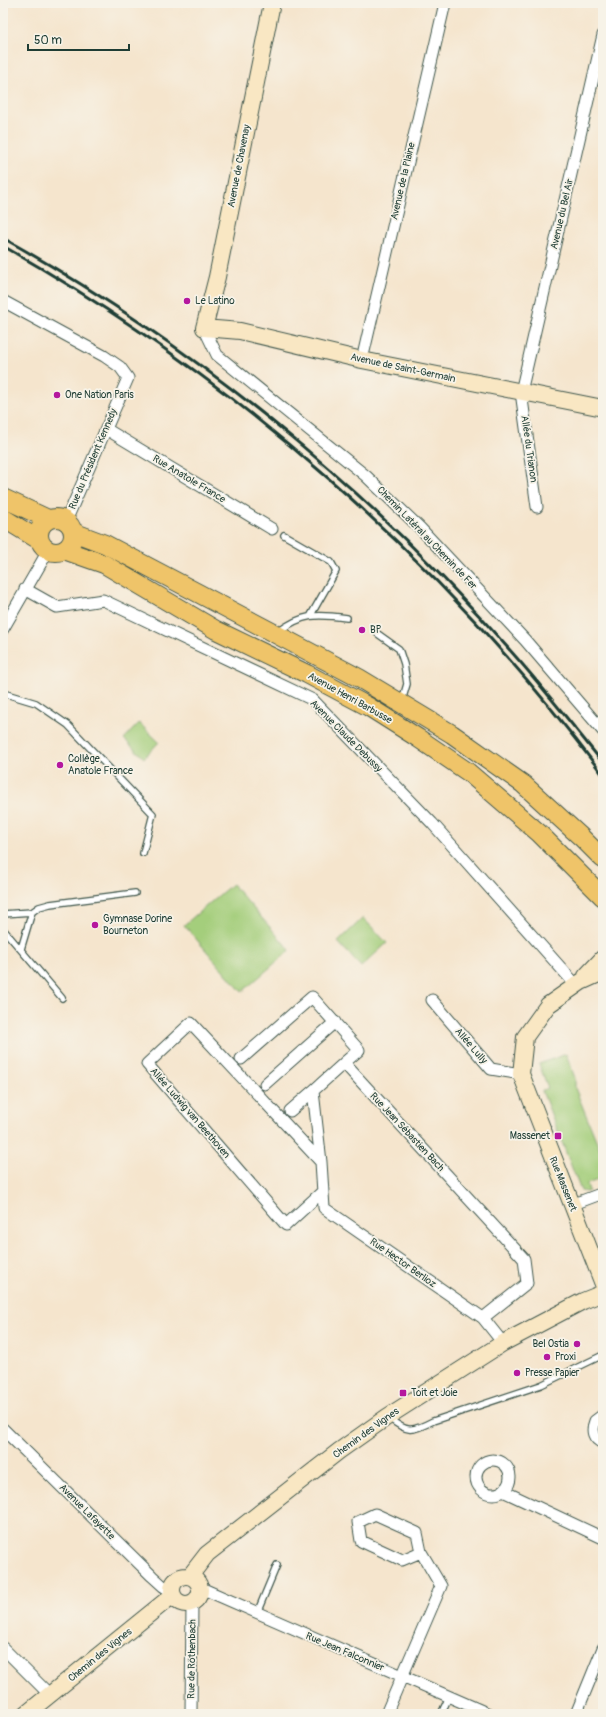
<svg xmlns="http://www.w3.org/2000/svg" width="606" height="1717" font-family="Pangolin,sans-serif">
<style>
.green{fill:#a4ce7b;stroke:#628658}
.lines{fill:none;stroke-linecap:round;stroke-linejoin:round}
.lane-casing{stroke:#3f564b;stroke-width:8}
.street-casing{stroke:#3f564b;stroke-width:13}
.secondary-casing{stroke:#3f564b;stroke-width:18}
.primary-casing{stroke:#3f564b;stroke-width:20}
.lane{stroke:#fff;stroke-width:5.5}
.street{stroke:#fff;stroke-width:11}
.secondary{stroke:#f9e7c3;stroke-width:16}
.primary{stroke:#efc469;stroke-width:18}
.rail{stroke:#1f3d34;stroke-width:3}
.poi-dot{fill:#b5179e;stroke:#f7f3e8;stroke-width:1.5}
.labels{text-anchor:middle;dominant-baseline:central;stroke-width:3.5;stroke-linejoin:round;paint-order:stroke}
.street-label{font-size:10px;fill:#1f3d34;stroke:#f7f3e8}
.poi-label{font-size:10px;fill:#1f3d34;stroke:#f7f3e8;text-anchor:start}
</style>
<rect width="100%" height="100%" fill="#f7f3e8"/>
<filter id="ink" filterUnits="userSpaceOnUse"><feTurbulence type="fractalNoise" baseFrequency=".025" numOctaves="2"/><feDisplacementMap in="SourceGraphic" scale="8" xChannelSelector="R" yChannelSelector="G"/><feConvolveMatrix kernelMatrix="1 2 1 2 8 2 1 2 1" color-interpolation-filters="sRGB"/></filter>
<filter id="wash" filterUnits="userSpaceOnUse"><feTurbulence type="fractalNoise" baseFrequency=".012" numOctaves="4" result="noise"/><feDisplacementMap in="SourceGraphic" scale="16" xChannelSelector="R" yChannelSelector="G"/><feGaussianBlur stdDeviation="0.9" result="paint"/><feColorMatrix in="noise" values="0 0 0 0 0 0 0 0 0 0 0 0 0 0 0 0 0 1.4 0 .05"/><feComposite in="paint" operator="in"/></filter>
<g filter="url(#wash)">
<rect width="100%" height="100%" fill="#f5e5cd"/>
<!-- green -->
<path class="green" d="M139 723 159 742 144 758 124 739Z
M232 884 290 950 242 992 184 925Z
M363 918 387 943 361 967 338 942Z
M566 1054 575 1078V1088L603 1157V1178L587 1184 589 1191 586 1192 581 1191 542 1091 548 1088 539 1064Z"/>
</g>
<g filter="url(#ink)">
<g class="lines">
<!-- lane casing -->
<g class="lane-casing">
<path id="lane" d="M284 535 331 562 336 571 311 615
M278 632C303 613 317 614 347 618
M378 634 399 649 404 664 407 684 402 701
M3 693 36 703 68 725 153 814 143 853
M32 912 39 907 50 904 135 893
M3 914 32 912 21 949
M3 929 62 998
M389 1418C407 1433 412 1432 433 1421L541 1385 603 1355
M257 1613 277 1565
M441 1714 449 1697"/>
</g>
<!-- street casing -->
<g class="street-casing">
<path id="street" d="M3 301 104 356 120 367 128 378 66 521
M204 328 217 355 366 476 420 528 525 640 603 731
M362 360 445 3
M106 429 272 529
M537 507 521 392 603 35
M25 589 57 607 103 600 313 700 432 823 576 985
M3 629 48 551
M432 1000 491 1069 521 1074
M241 1059 312 997 359 1050 344 1063
M265 1084 335 1022
M290 1111 313 1091
M321 1162 191 1023 147 1064 286 1225 322 1192
M571 1205 603 1193
M483 1318 527 1283 524 1259 344 1063 313 1091 321 1162 324 1208 483 1318 503 1343
M603 1415 595 1421C591 1431 593 1439 603 1443
M3 1429 152 1576 163 1586 172 1592
M476 1477a17 17 0 1 1 34 0a17 17 0 1 1-34 0Z
M503 1491 603 1538
M201 1588 489 1714
M3 1648 50 1695
M191 1714 192 1603
M386 1714 441 1586 421 1552 417 1533 375 1514 358 1522 361 1541 402 1560 421 1552
M576 1714 603 1648"/>
</g>
<!-- secondary casing -->
<g class="secondary-casing">
<path id="secondary" d="M272 3 217 277 204 328 240 331 362 360 603 408
M603 972 581 982 548 1005 525 1037 521 1074 603 1284
M586 976 603 958
M172 1590a14 14 0 1 1 28 0a14 14 0 1 1-28 0Z
M190 1576 207 1554 339 1451 387 1417 503 1343 583 1301 603 1293
M26 1714 173 1595"/>
</g>
<!-- primary casing -->
<g class="primary-casing">
<path id="primary" d="M3 498 48 519
M39 535a17 17 0 1 1 34 0a17 17 0 1 1-34 0Z
M3 518 39 540
M73 532 105 544 359 678 452 734 523 784 581 837 603 859
M64 550 104 564 216 630 307 674 369 707 418 738 468 772 539 833 603 897"/>
</g>
<!-- lane -->
<use href="#lane" class="lane"/>
<!-- street -->
<use href="#street" class="street"/>
<!-- secondary -->
<use href="#secondary" class="secondary"/>
<!-- primary -->
<use href="#primary" class="primary"/>
<!-- rail -->
<path class="rail" d="M3 238C196 346 371 490 516 657 546 691 574 727 603 763
M3 246C235 378 443 561 603 775"/>
</g>
</g>
<!-- markers -->
<g class="poi-dot">
<circle cx="187" cy="301" r="4"/>
<circle cx="57" cy="395" r="4"/>
<circle cx="362" cy="630" r="4"/>
<circle cx="60" cy="765" r="4"/>
<circle cx="95" cy="925" r="4"/>
<rect x="554" y="1132" width="8" height="8" rx="2"/>
<circle cx="577" cy="1344" r="4"/>
<circle cx="547" cy="1357" r="4"/>
<circle cx="517" cy="1373" r="4"/>
<rect x="399" y="1389" width="8" height="8" rx="2"/>
</g>
<g class="labels">
<!-- street labels -->
<g class="street-label">
<text transform="translate(239 166) rotate(-79)">Avenue de Chavenay</text>
<text transform="translate(403 181) rotate(-77)">Avenue de la Plaine</text>
<text transform="translate(562 214) rotate(-77)">Avenue du Bel Air</text>
<text transform="translate(403 368) rotate(12)">Avenue de Saint-Germain</text>
<text transform="translate(529 449) rotate(82)">Allée du Trianon</text>
<text transform="translate(93 459) rotate(-67)">Rue du Président Kennedy</text>
<text transform="translate(189 479) rotate(31)">Rue Anatole France</text>
<text transform="translate(427 538) rotate(46)">Chemin Latéral au Chemin de Fer</text>
<text transform="translate(350 698) rotate(29)">Avenue Henri Barbusse</text>
<text transform="translate(346 736) rotate(45)">Avenue Claude Debussy</text>
<text transform="translate(471 1046) rotate(49)">Allée Lully</text>
<text transform="translate(190 1113) rotate(49)">Allée Ludwig van Beethoven</text>
<text transform="translate(407 1132) rotate(47)">Rue Jean Sébastien Bach</text>
<text transform="translate(563 1184) rotate(68)">Rue Massenet</text>
<text transform="translate(403 1263) rotate(35)">Rue Hector Berlioz</text>
<text transform="translate(366 1433) rotate(-36)">Chemin des Vignes</text>
<text transform="translate(87 1512) rotate(45)">Avenue Lafayette</text>
<text transform="translate(345 1652) rotate(23)">Rue Jean Falconnier</text>
<text transform="translate(100 1655) rotate(-39)">Chemin des Vignes</text>
<text transform="translate(192 1659) rotate(-89)">Rue de Röthenbach</text>
</g>
<!-- poi labels -->
<g class="poi-label">
<text x="195" y="301">Le Latino</text>
<text x="65" y="395">One Nation Paris</text>
<text x="370" y="630">BP</text>
<text x="68" y="759">Collège<tspan x="68" dy="12">Anatole France</tspan></text>
<text x="103" y="919">Gymnase Dorine<tspan x="103" dy="12">Bourneton</tspan></text>
<text x="550" y="1136" text-anchor="end">Massenet</text>
<text x="569" y="1344" text-anchor="end">Bel Ostia</text>
<text x="555" y="1357">Proxi</text>
<text x="525" y="1373">Presse Papier</text>
<text x="411" y="1393">Toit et Joie</text>
</g>
</g>
<!-- margin -->
<rect width="606" height="1717" fill="none" stroke="#f7f3e8" stroke-width="16"/>
<!-- scale -->
<path d="M28 44v6h101v-6" fill="none" stroke="#1f3d34" stroke-width="2"/>
<text x="34" y="44" font-size="12" fill="#1f3d34" stroke="#f7f3e8" stroke-width="3" paint-order="stroke">50 m</text>
</svg>
